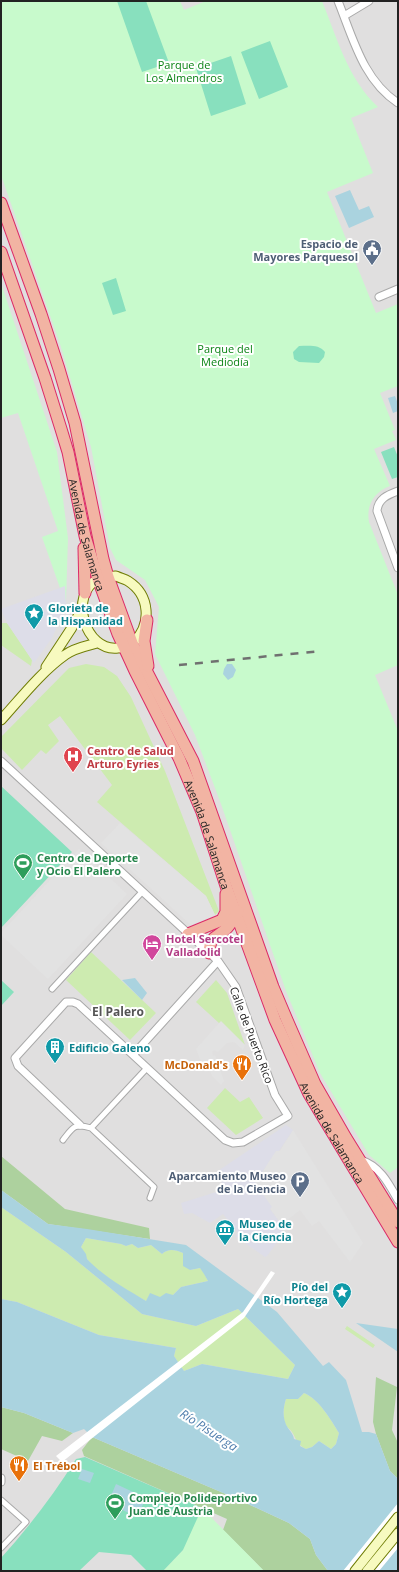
<svg xmlns="http://www.w3.org/2000/svg" width="399" height="1572" font-family="'Open Sans',sans-serif">
<style>
.residential{fill:#e0dfdf}
.grass{fill:#cdebb0}
.forest{fill:#add19e}
.park{fill:#c8facc}
.pitch{fill:#88e0be}
.parking{fill:#e2e2e2}
.plaza{fill:#dddde8}
.water{fill:#aad3df;fill-rule:evenodd}
.pier{fill:#fff}
.lines{fill:none;stroke-linecap:round;stroke-linejoin:round}
.pedestrian-casing{stroke:#a9a9a9;stroke-width:7}
.minor-casing{stroke:#a9a9a9;stroke-width:9}
.secondary-casing{stroke:#707d05;stroke-width:11}
.trunk-casing{stroke:#dc2a67;stroke-width:13}
.pedestrian{stroke:#fff;stroke-width:5}
.minor{stroke:#fff;stroke-width:7}
.secondary{stroke:#f7fabf;stroke-width:9}
.trunk{stroke:#f2b4a3;stroke-width:11}
.rail{stroke:#707070;stroke-width:2.5;stroke-dasharray:8 8;stroke-linecap:butt}
.labels{text-anchor:middle;dominant-baseline:central;stroke-width:4;stroke-linejoin:round;paint-order:stroke}
.park-label{font-size:11px;fill:#0c8416;stroke:#fff}
.service-label{font-size:11px;font-weight:bold;fill:#4e5e75;stroke:#fff;text-anchor:end}
.street-label{font-size:11px;fill:#222;stroke:#fff}
.culture-label{font-size:11px;font-weight:bold;fill:#0d838f;stroke:#fff;text-anchor:start}
.health-label{font-size:11px;font-weight:bold;fill:#be3a42;stroke:#fff;text-anchor:start}
.leisure-label{font-size:11px;font-weight:bold;fill:#27864d;stroke:#fff;text-anchor:start}
.hotel-label{font-size:11px;font-weight:bold;fill:#b23c85;stroke:#fff;text-anchor:start}
.food-label{font-size:11px;font-weight:bold;fill:#c56008;stroke:#fff;text-anchor:end}
.neighbourhood-label{font-size:12px;font-weight:bold;fill:#555;stroke:#fff}
.water-label{font-size:12px;font-style:italic;fill:#4a7aab;stroke:#fff}
</style>
<rect width="100%" height="100%" fill="#f2efe9"/>
<!-- residential -->
<path class="residential" d="M1 1H398V1571H1Z"/>
<!-- grass -->
<path class="grass" d="M1 623H7L32 660 31 666 1 645Z
M86 664 104 667 117 676 131 697 165 771 219 911 215 915 206 896 97 802 112 785 60 716 48 725 59 741 46 754 41 750 22 770 1 748V737L69 668Z
M91 952 156 1013 130 1040 66 980Z
M216 980 227 993 245 1045 221 1022 219 1023 196 1002Z
M225 1088 240 1102 249 1097 263 1118 236 1135 207 1108Z
M1 1207 66 1252 142 1314 196 1326 238 1309 295 1365 288 1379 202 1364 184 1371 174 1356 176 1348 99 1335 17 1302 1 1299Z
M86 1238 121 1244 126 1246 132 1244 138 1248 151 1245 162 1254C169 1248 175 1250 183 1253L184 1261 190 1270 200 1268 204 1273 208 1281 181 1287 173 1295 160 1297 146 1301 122 1288 95 1268 87 1259 81 1247Z
M347 1326 375 1345 373 1348 345 1329Z
M304 1393C319 1399 331 1420 339 1433L336 1444 331 1449 319 1441 312 1447 306 1449C296 1444 297 1440 292 1432 291 1430 289 1429 287 1427 282 1419 283 1408 286 1399H298Z"/>
<!-- forest -->
<path class="forest" d="M1 1156 65 1209 149 1228 150 1239 48 1224 1 1190Z
M376 1377 397 1387 392 1430 398 1443V1479L390 1471 376 1434 373 1422Z
M1 1407 24 1413 73 1433 62 1441 42 1436 28 1461 1 1449Z
M92 1437 235 1498 289 1523 310 1539 316 1555 328 1571H264L223 1530 227 1519 84 1456 82 1450Z"/>
<!-- park -->
<path class="park" d="M1 1H180L184 10 206 1H322C337 38 348 79 378 107L351 118 373 173 327 192 376 313 398 304V386L380 393 395 430 392 431 396 440 374 449 390 486C374 492 366 505 369 522L398 595V665L375 675 398 731V1167L390 1173 369 1155 320 1073 286 991 221 804 195 735 155 654 159 607 145 580 116 560 110 548 91 447 60 344 1 175Z
M1 283 57 452 68 538 66 601 60 588 42 537 58 531 18 413 1 418Z
M158 1490 202 1508 264 1571H163L183 1550Z"/>
<!-- pitch -->
<path class="pitch" d="M117 1H146L169 63 142 72Z
M270 41 288 87 259 99 241 52Z
M231 56 246 104 211 116 196 68Z
M116 278 126 311 113 315 102 283Z
M299 346C308 346 319 344 325 352L324 357 319 363 299 362 294 359 293 352Z
M394 447 398 457V477L392 479 381 452Z
M1 786 72 852 1 928Z
M1 980 14 992 1 1006Z
M85 1457 202 1508 183 1550 163 1571H147L131 1555 99 1552 79 1571H1V1558C29 1527 54 1494 76 1459Z"/>
<!-- parking -->
<path class="parking" d="M120 823 206 896 215 915 191 925 101 843Z
M79 849 127 894 48 979 1 935V933Z
M221 1021 245 1045 243 1050 234 1042 227 1043 218 1052 214 1050 212 1052 213 1056 215 1055 224 1081 221 1085 212 1076 210 1071 205 1072 196 1049Z
M293 1130 363 1243 350 1262 319 1221 312 1226 300 1210 285 1222 288 1227 284 1233 279 1226 281 1224 270 1209 271 1207 255 1183 276 1151H280Z"/>
<!-- plaza -->
<path class="plaza" d="M65 586 66 606 52 638 34 663 7 623 1 609Z
M286 1125 293 1130 279 1151H276L255 1183 272 1207 270 1209 281 1224 279 1226 284 1233 267 1256 265 1257 235 1236 238 1233 223 1214 210 1223 192 1213 184 1214 181 1203 226 1189 215 1173Z"/>
<!-- water -->
<path class="water" d="M350 190 359 210 369 206 374 217 349 228 335 196Z
M395 396 398 404V411L393 413 388 398Z
M227 664H232L236 670 233 677 228 680 223 674 224 669Z
M135 978 147 993 142 1000 122 980Z
M1 1190 48 1224 87 1229 186 1245 277 1312 323 1366 329 1362 346 1380 362 1432H369L376 1434 390 1471 398 1479V1571H328L316 1555 310 1539 289 1523 235 1498 92 1437 84 1429 73 1433 24 1413 1 1407V1299L17 1302 99 1335 176 1348 174 1356 184 1371 202 1364 288 1379 295 1365 238 1309 196 1326 142 1314 66 1252 1 1207ZM86 1238 121 1244 126 1246 132 1244 138 1248 151 1245 162 1254C169 1248 175 1250 183 1253V1266L190 1270 200 1268 204 1274 208 1281 181 1287 173 1295 166 1293 160 1297 150 1293 146 1301C125 1288 104 1277 87 1259L86 1254 81 1247ZM304 1393C319 1399 331 1420 339 1433L336 1444 331 1449 319 1441 312 1447 306 1449 300 1446 301 1441 294 1439C293 1434 291 1432 288 1428 282 1419 283 1408 286 1399H298Z
M356 1323 398 1329V1352Z
M82 1469 94 1473 90 1483 78 1479Z
M116 1484 146 1498 137 1517 108 1503Z"/>
<!-- pier -->
<path class="pier" d="M271 1271 275 1273 244 1318 62 1462 56 1456 243 1312Z
M398 1503V1548L379 1571H343Z"/>
<g class="lines">
<!-- pedestrian casing -->
<g class="pedestrian-casing">
<path id="pedestrian" d="M52 989 142 892
M147 1068 91 1128 154 1187 150 1198
M63 1140C73 1127 74 1123 91 1128
M1 1500 26 1522 1 1548"/>
</g>
<!-- minor casing -->
<g class="minor-casing">
<path id="minor" d="M338 1C353 38 363 80 398 103
M344 16 369 1
M379 297 398 289
M398 491C387 495 378 499 377 511L398 568
M1 761 218 961 236 987 275 1095 288 1116 243 1142 233 1143 225 1140 78 1004 73 1002H66L15 1058 18 1066 80 1125
M133 1055 218 961
M361 1160C380 1166 389 1184 398 1200
M1 1478V1482"/>
</g>
<!-- secondary casing -->
<g class="secondary-casing">
<path id="secondary" d="M116 576C120 578 125 579 128 581 150 595 152 624 134 642 130 646 124 648 118 648 85 652 68 595 98 579 104 577 111 577 116 576Z
M46 667 71 629 82 609
M1 720C20 699 42 671 65 655 74 648 86 646 97 643
M355 1571 398 1517
M367 1571 398 1533"/>
</g>
<!-- trunk casing -->
<g class="trunk-casing">
<g id="trunk">
<path d="M1 203 41 314 59 369 75 423 103 559 108 577 132 643 193 761 273 987 287 1020 315 1084 346 1138 398 1222"/>
<path id="s1" d="M1 252 45 378 61 429 68 452 85 536 98 579 118 634 135 671 179 758 202 812 227 889 275 1020 309 1094 398 1242"/>
<path d="M84 548 85 593"/>
<path d="M147 620 144 641 148 666"/>
<path d="M188 934 222 920 226 912V894"/>
<path d="M209 953C210 934 218 938 227 928 232 923 235 916 238 911"/>
</g>
</g>
<!-- pedestrian -->
<use href="#pedestrian" class="pedestrian"/>
<!-- minor -->
<use href="#minor" class="minor"/>
<!-- secondary -->
<use href="#secondary" class="secondary"/>
<!-- trunk -->
<use href="#trunk" class="trunk"/>
<!-- rail -->
<path class="rail" d="M179 665 321 651"/>
</g>
<!-- icons -->
<defs>
<g id="civic-pin" transform="scale(1)"><path d="M0 17L-7.5 6A9.5 9.5 0 1 1 7.5 6Z" fill="#5c6f8a" stroke="#fff"/><path d="M-.6-6.5H3V-4.5H.6V-3L4-1V1h2V6H-6V1h2V-1L-.6-3ZM-1.2 2.5V6h2.4V2.5Z" fill="#fff"/></g>
<g id="sight-pin" transform="scale(1)"><path d="M0 17L-7.5 6A9.5 9.5 0 1 1 7.5 6Z" fill="#0f9aa8" stroke="#fff"/><path d="M0-6L1.8-2.2L6-1.7L2.9 1.2L3.7 5.4L0 3.3L-3.7 5.4L-2.9 1.2L-6-1.7L-1.8-2.2Z" fill="#fff"/></g>
<g id="hospital-pin" transform="scale(1)"><path d="M0 17L-7.5 6A9.5 9.5 0 1 1 7.5 6Z" fill="#e0444e" stroke="#fff"/><path d="M-5-5h3v3.5h4V-5h3V5h-3V1.5h-4V5h-3Z" fill="#fff"/></g>
<g id="stadium-pin" transform="scale(1)"><path d="M0 17L-7.5 6A9.5 9.5 0 1 1 7.5 6Z" fill="#2e9e5b" stroke="#fff"/><path d="M0-5a6.5 5 0 1 0 0 10a6.5 5 0 1 0 0-10ZM-3.5-1.8h7v3.6h-7Z" fill="#fff"/></g>
<g id="hotel-pin" transform="scale(1)"><path d="M0 17L-7.5 6A9.5 9.5 0 1 1 7.5 6Z" fill="#d1479c" stroke="#fff"/><path d="M-6-4.5h1.5V1H6V5H4.5V3h-9V5H-6ZM-4 0a1.8 1.8 0 1 1 3.6 0ZM.5 0V-2.5h3Q6-2.5 6 0Z" fill="#fff"/></g>
<g id="building-pin" transform="scale(1)"><path d="M0 17L-7.5 6A9.5 9.5 0 1 1 7.5 6Z" fill="#0f9aa8" stroke="#fff"/><path d="M-4-6H4V6H1V3H-1V6H-4ZM-2.5-4.3h1.7v1.8h-1.7ZM.8-4.3h1.7v1.8H.8ZM-2.5-1h1.7V.8h-1.7ZM.8-1h1.7V.8H.8Z" fill="#fff"/></g>
<g id="restaurant-pin" transform="scale(1)"><path d="M0 17L-7.5 6A9.5 9.5 0 1 1 7.5 6Z" fill="#e8710a" stroke="#fff"/><path d="M-5-6h1v4h1v-4h1v4h1v-4h1v5L-1.5 .5V6h-2V.5L-5-1ZM5-6V6H3V1.5H1.5Q1.5-4 5-6Z" fill="#fff"/></g>
<g id="parking-pin" transform="scale(1)"><path d="M0 17L-7.5 6A9.5 9.5 0 1 1 7.5 6Z" fill="#5c6f8a" stroke="#fff"/><path d="M-3.5-5.5H1a3.5 3.5 0 0 1 0 7H-1V5.5H-3.5ZM-1-3.4V-.6H.8a1.4 1.4 0 0 0 0-2.8Z" fill="#fff"/></g>
<g id="museum-pin" transform="scale(1)"><path d="M0 17L-7.5 6A9.5 9.5 0 1 1 7.5 6Z" fill="#0f9aa8" stroke="#fff"/><path d="M0-6L6-3V-2H-6V-3ZM-5-1h2V3h-2ZM-1-1h2V3h-2ZM3-1h2V3H3ZM-6 4H6V6H-6Z" fill="#fff"/></g>
</defs>
<g fill-rule="evenodd">
<use href="#civic-pin" x="372" y="249"/>
<use href="#sight-pin" x="34" y="613"/>
<use href="#hospital-pin" x="73" y="756"/>
<use href="#stadium-pin" x="23" y="863"/>
<use href="#hotel-pin" x="152" y="944"/>
<use href="#building-pin" x="55" y="1047"/>
<use href="#restaurant-pin" x="242" y="1064"/>
<use href="#parking-pin" x="300" y="1181"/>
<use href="#museum-pin" x="225" y="1229"/>
<use href="#sight-pin" x="342" y="1292"/>
<use href="#restaurant-pin" x="19" y="1465"/>
<use href="#stadium-pin" x="115" y="1503"/>
</g>
<g class="labels">
<!-- park labels -->
<g class="park-label">
<text x="184" y="64">Parque de<tspan x="184" dy="13">Los Almendros</tspan></text>
<text x="225" y="348">Parque del<tspan x="225" dy="13">Mediodía</tspan></text>
</g>
<!-- service labels -->
<g class="service-label">
<text x="358" y="243">Espacio de<tspan x="358" dy="13">Mayores Parquesol</tspan></text>
<text x="286" y="1175">Aparcamiento Museo<tspan x="286" dy="13">de la Ciencia</tspan></text>
</g>
<!-- street labels -->
<g class="street-label">
<text stroke="none"><textPath href="#s1" startOffset="296">Avenida de Salamanca</textPath></text>
<text stroke="none"><textPath href="#s1" startOffset="620">Avenida de Salamanca</textPath></text>
<text transform="translate(252 1035) rotate(69)">Calle de Puerto Rico</text>
<text stroke="none"><textPath href="#s1" startOffset="944">Avenida de Salamanca</textPath></text>
</g>
<!-- culture labels -->
<g class="culture-label">
<text x="48" y="607">Glorieta de<tspan x="48" dy="13">la Hispanidad</tspan></text>
<text x="69" y="1047">Edificio Galeno</text>
<text x="239" y="1223">Museo de<tspan x="239" dy="13">la Ciencia</tspan></text>
<text x="328" y="1286" text-anchor="end">Pío del<tspan x="328" dy="13">Río Hortega</tspan></text>
</g>
<!-- health labels -->
<g class="health-label">
<text x="87" y="750">Centro de Salud<tspan x="87" dy="13">Arturo Eyries</tspan></text>
</g>
<!-- leisure labels -->
<g class="leisure-label">
<text x="37" y="857">Centro de Deporte<tspan x="37" dy="13">y Ocio El Palero</tspan></text>
<text x="129" y="1497">Complejo Polideportivo<tspan x="129" dy="13">Juan de Austria</tspan></text>
</g>
<!-- hotel labels -->
<g class="hotel-label">
<text x="166" y="938">Hotel Sercotel<tspan x="166" dy="13">Valladolid</tspan></text>
</g>
<!-- food labels -->
<g class="food-label">
<text x="228" y="1064">McDonald's</text>
<text x="33" y="1465" text-anchor="start">El Trébol</text>
</g>
<!-- neighbourhood labels -->
<g class="neighbourhood-label">
<text x="118" y="1011">El Palero</text>
</g>
<!-- water labels -->
<g class="water-label">
<text transform="translate(209 1430) rotate(33)">Río Pisuerga</text>
</g>
</g>
<!-- border -->
<rect width="399" height="1572" fill="none" stroke="#222222" stroke-width="4"/>
</svg>
